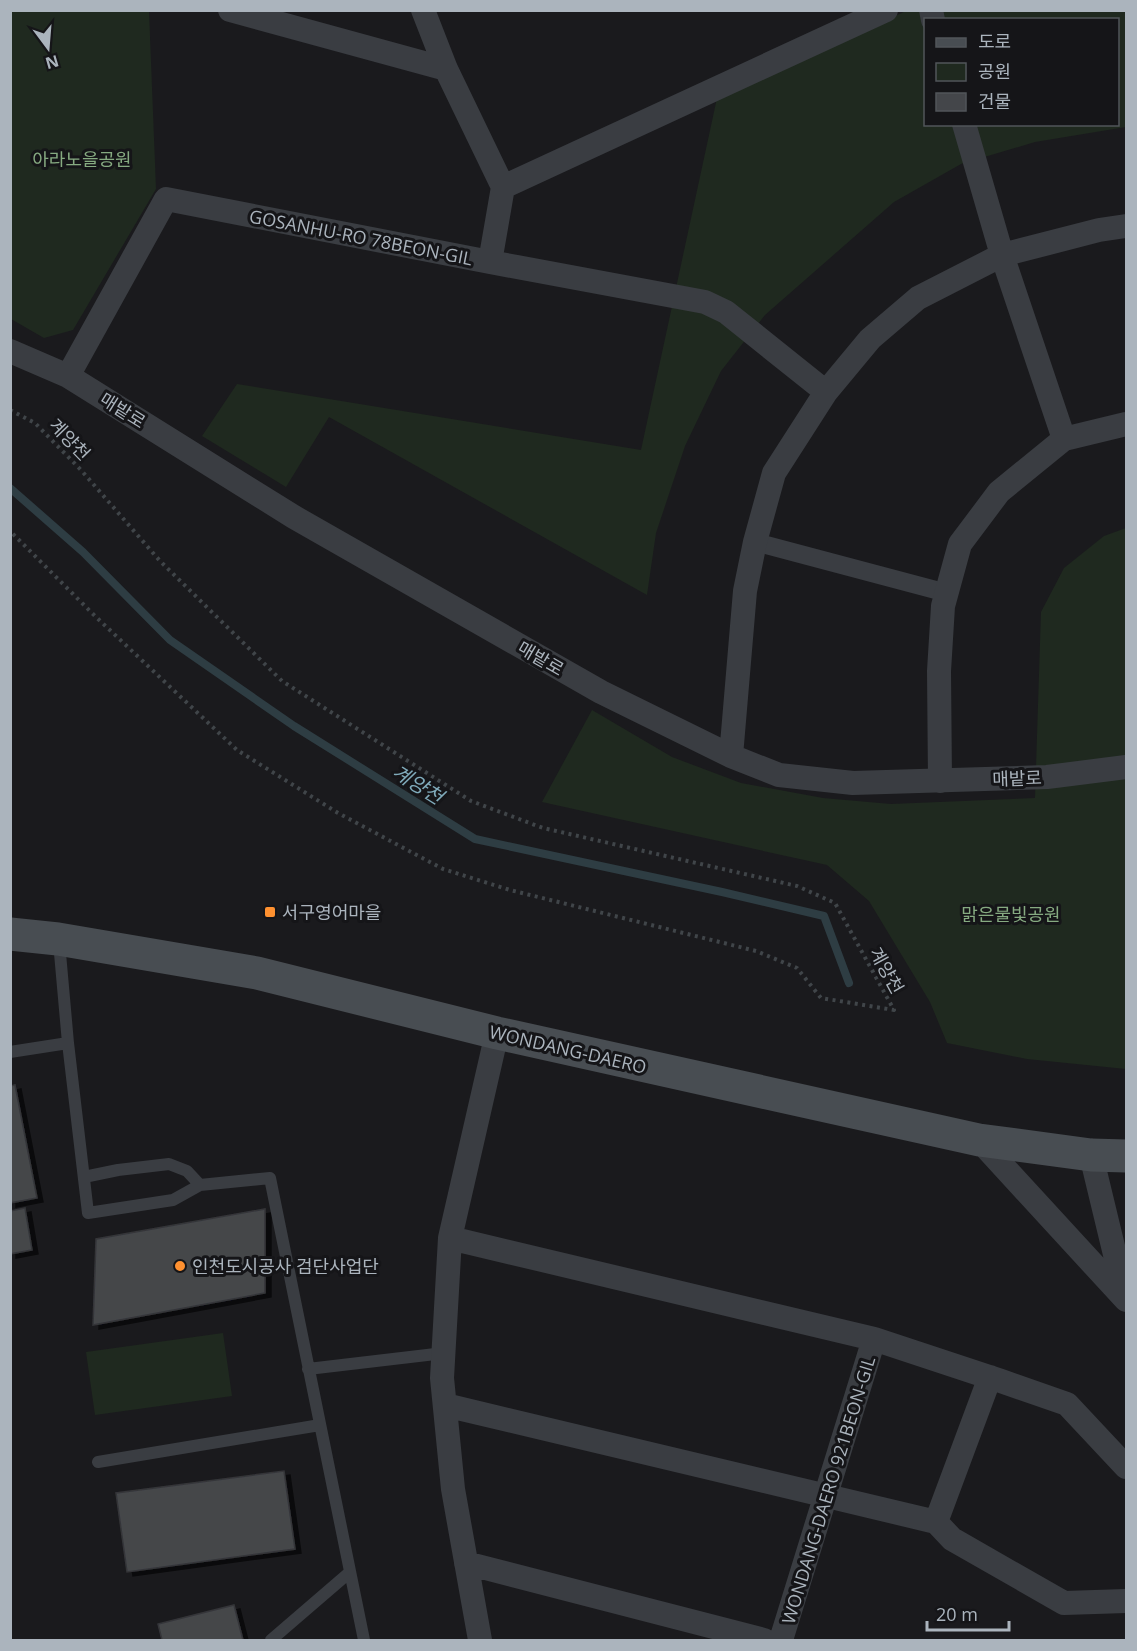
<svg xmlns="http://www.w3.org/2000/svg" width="1137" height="1651" font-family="'Open Sans','Noto Sans KR',sans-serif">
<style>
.green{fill:#1f291f;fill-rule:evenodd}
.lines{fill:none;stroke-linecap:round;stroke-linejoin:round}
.stream{stroke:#2e3d43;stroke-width:8}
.building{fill:#44464a;stroke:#343539;stroke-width:1.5;filter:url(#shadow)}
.path{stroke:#404549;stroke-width:4;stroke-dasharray:3 4.5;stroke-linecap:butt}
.service{stroke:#3a3d42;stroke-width:12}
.pedestrian{stroke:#3a3d42;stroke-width:18}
.minor{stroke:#3a3d42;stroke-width:24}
.secondary{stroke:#484d52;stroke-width:33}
.poi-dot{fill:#ff9130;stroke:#151518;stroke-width:2}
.labels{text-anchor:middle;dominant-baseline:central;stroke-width:6;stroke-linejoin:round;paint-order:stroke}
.park-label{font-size:18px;fill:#86aa81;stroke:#151518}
.street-label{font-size:18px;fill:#abb4bd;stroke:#151518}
.poi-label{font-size:18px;fill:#abb4bd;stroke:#151518;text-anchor:start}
.water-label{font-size:20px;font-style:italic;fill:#80abbb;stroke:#151518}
</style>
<defs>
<filter id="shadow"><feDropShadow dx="6" dy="4" stdDeviation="0" flood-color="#0009"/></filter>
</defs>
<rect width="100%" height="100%" fill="#1a1a1d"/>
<!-- green -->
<path class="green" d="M11 10 149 11 156 189 73 330 44 338 11 319Z
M906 11H1126V127L1035 142 961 164 894 202 765 315 721 371 685 446 656 533 647 595 329 417 286 487 202 436 237 384 641 450 717 98ZM926 20H1118V124H926Z
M1126 528V1069L1027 1059 947 1043 930 1002 869 901 827 865 542 802 592 710 672 757 741 783 823 798 891 804 1035 798 1041 612 1064 568 1104 536Z
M223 1333 232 1396 95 1415 86 1352Z"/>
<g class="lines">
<!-- stream -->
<path class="stream" d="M10 488 83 552 170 640 294 726 475 839 722 892 824 916 849 983"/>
</g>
<!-- building -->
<path class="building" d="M15 1085 37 1198 10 1203V1086Z
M25 1208 32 1250 10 1254V1211Z
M265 1209V1293L93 1325 96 1239Z
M284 1471 295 1549 127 1572 116 1493Z
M234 1605 243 1640H162L158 1624Z"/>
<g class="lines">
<!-- path -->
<path class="path" d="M10 410 35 423 81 470 160 561 282 681 471 801 543 828 797 886 835 903 894 1010 821 998 797 968 756 951 510 890 443 869 338 813 237 750 96 617 10 531"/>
<!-- service -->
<path class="service" d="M59 942 68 1043 88 1213 173 1200 200 1185 270 1178 364 1640
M10 1052 68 1043
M84 1177 118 1170 169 1164 187 1171 200 1185
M308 1369 444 1353
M98 1462 320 1425
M271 1640 350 1572"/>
<!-- pedestrian -->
<path class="pedestrian" d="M755 542 947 593"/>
<!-- minor -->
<path class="minor" d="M230 10 446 69
M931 10 933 20
M964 124 1002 255 1064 439
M503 187 886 10
M490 262 705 302 726 312 826 392
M10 351 68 376 294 517 601 692 731 756 779 775 853 783 1047 777 1126 767
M68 376 166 199 490 262 503 187 446 69 423 10
M731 756 745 591 755 542 774 473 826 392 870 339 918 298 1002 255 1099 230 1126 226
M940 781 939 671 943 606 960 544 999 492 1064 439 1126 424
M979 1140 1126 1300
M1091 1155 1118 1267 1126 1280
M450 1238 874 1339 1001 1381 1067 1404 1126 1467
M445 1405 936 1522 952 1539 1064 1603 1126 1601
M936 1522 990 1377
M466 1563 764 1640
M480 1640 453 1489 442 1378 450 1238 497 1033
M781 1640 874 1339"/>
<!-- secondary -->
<path class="secondary" d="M10 934 58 939 257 973 497 1033 979 1140 1091 1155 1126 1156"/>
</g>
<!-- markers -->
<g class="poi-dot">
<rect x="264" y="906" width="12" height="12" rx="3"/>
<circle cx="180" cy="1266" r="6"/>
</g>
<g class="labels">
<!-- park labels -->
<g class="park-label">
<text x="82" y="159">아라노을공원</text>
<text x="1011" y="914">맑은물빛공원</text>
</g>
<!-- street labels -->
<g class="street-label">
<text transform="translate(361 237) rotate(11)">GOSANHU-RO 78BEON-GIL</text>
<text transform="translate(123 410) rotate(32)">매밭로</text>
<text transform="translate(70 439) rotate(46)">계양천</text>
<text transform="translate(541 658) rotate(30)">매밭로</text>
<text transform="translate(1017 778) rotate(-2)">매밭로</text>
<text transform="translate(887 970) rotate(61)">계양천</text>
<text transform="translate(568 1049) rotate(13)">WONDANG-DAERO</text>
<text transform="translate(828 1490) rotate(-73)">WONDANG-DAERO 921BEON-GIL</text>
</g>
<!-- poi labels -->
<g class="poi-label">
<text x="282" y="912">서구영어마을</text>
<text x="192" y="1266">인천도시공사 검단사업단</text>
</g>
<!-- water labels -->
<g class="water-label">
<text transform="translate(418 784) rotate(32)">계양천</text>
</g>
</g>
<!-- border -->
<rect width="1137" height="1651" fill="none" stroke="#abb4bd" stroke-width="24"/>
<!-- legend -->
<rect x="924" y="18" width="195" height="108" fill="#151518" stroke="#51555a" stroke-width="1.5"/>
<rect x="936" y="38" width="30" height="9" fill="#484d52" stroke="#51555a" stroke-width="1.5"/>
<text x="978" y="48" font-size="18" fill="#abb4bd">도로</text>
<rect x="936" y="63" width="30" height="18" fill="#1f291f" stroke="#51555a" stroke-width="1.5"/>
<text x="978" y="78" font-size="18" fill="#abb4bd">공원</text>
<rect x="936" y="93" width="30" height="18" fill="#44464a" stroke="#51555a" stroke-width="1.5"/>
<text x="978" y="108" font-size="18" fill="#abb4bd">건물</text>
<!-- north arrow -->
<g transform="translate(48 48) rotate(164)" stroke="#151518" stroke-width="4.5" paint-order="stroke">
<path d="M0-4.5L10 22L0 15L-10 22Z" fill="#abb4bd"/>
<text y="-9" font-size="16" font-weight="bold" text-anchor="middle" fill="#abb4bd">N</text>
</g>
<!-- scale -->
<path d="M927 1621v9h82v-9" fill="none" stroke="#abb4bd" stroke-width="3"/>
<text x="936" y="1621" font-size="18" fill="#abb4bd" stroke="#151518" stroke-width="4.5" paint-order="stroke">20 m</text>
</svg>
